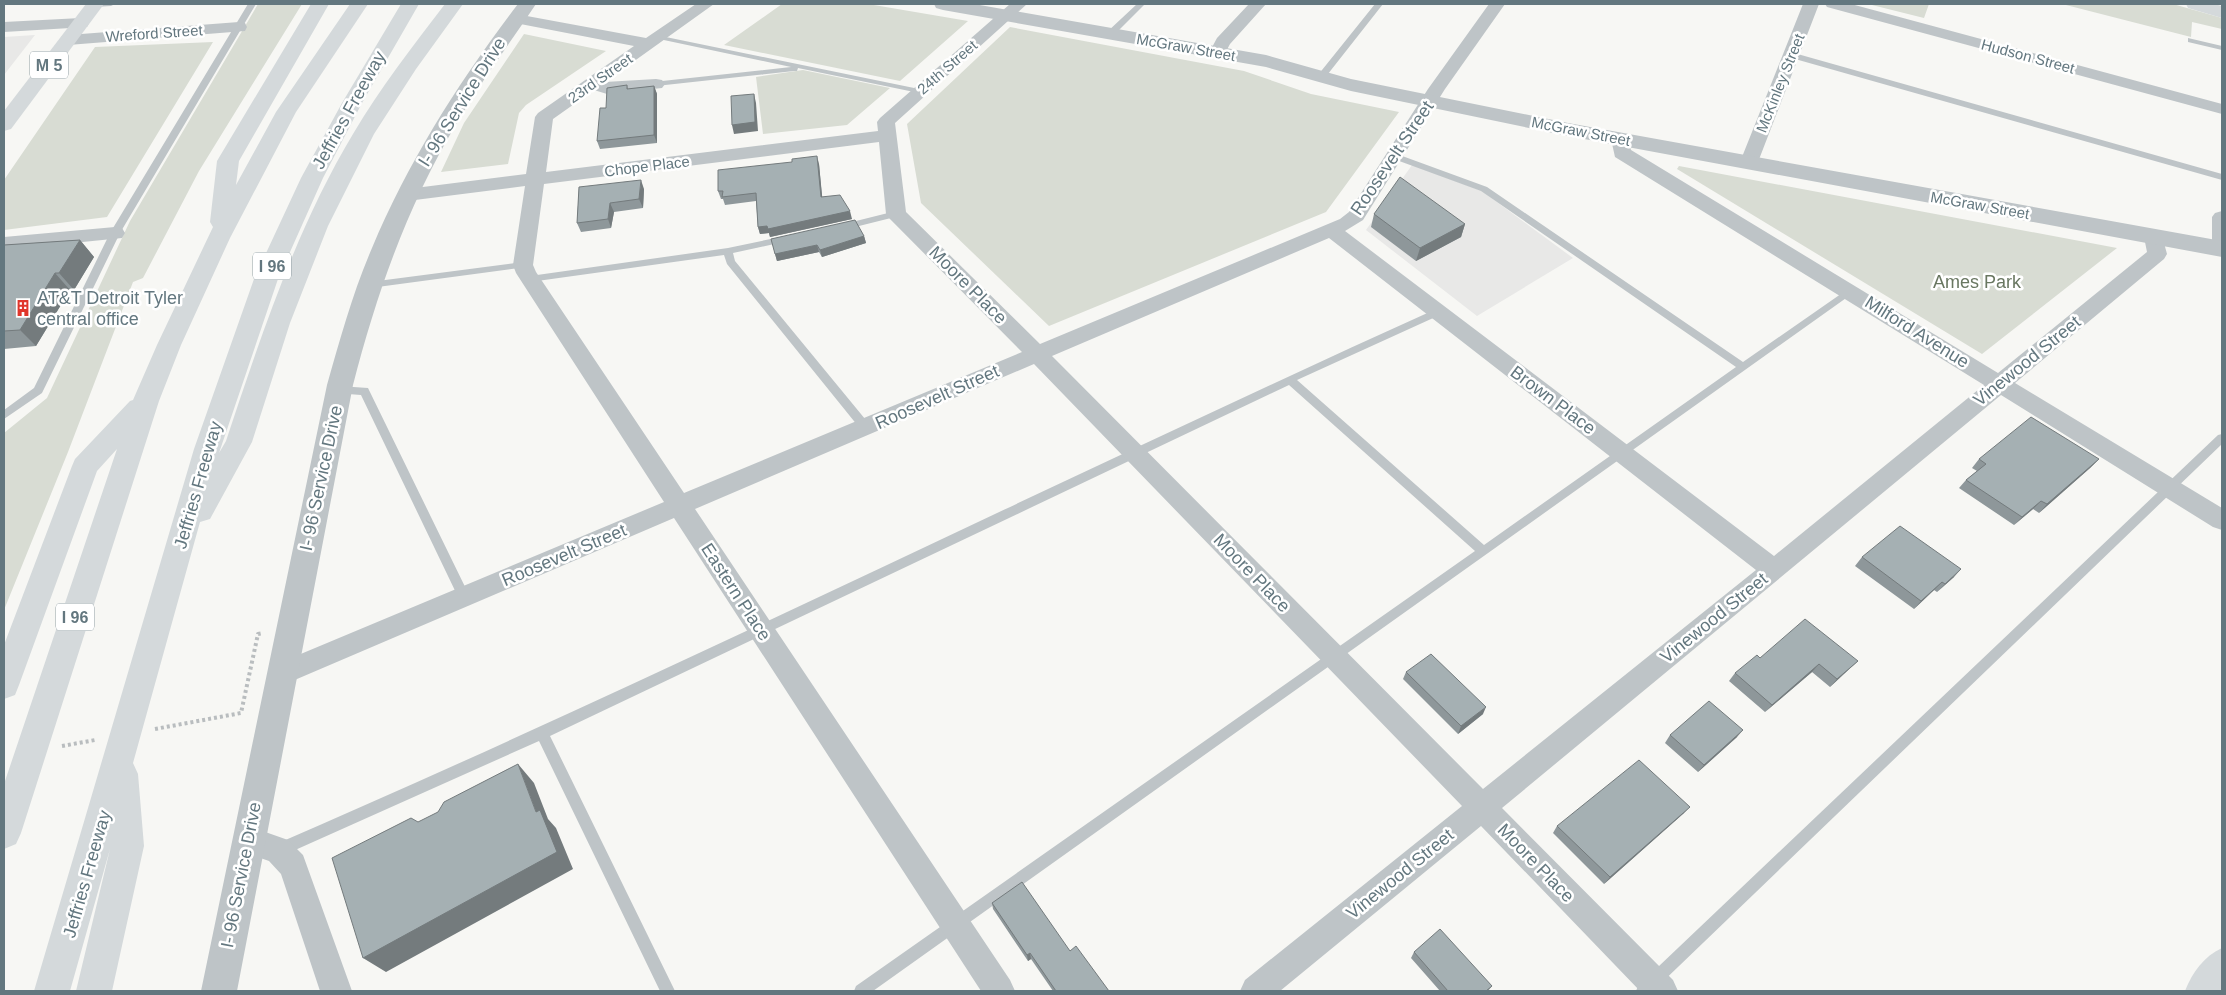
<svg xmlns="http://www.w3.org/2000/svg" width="2226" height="995" font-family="Arial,sans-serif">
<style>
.built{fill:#e8e8e7}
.green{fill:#d8dcd3}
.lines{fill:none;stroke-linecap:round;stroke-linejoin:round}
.path{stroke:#b9bdbf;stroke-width:4;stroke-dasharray:3 3;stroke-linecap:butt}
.service{fill:#bec4c7;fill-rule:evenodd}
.minor{fill:#bec4c7;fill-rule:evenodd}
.tertiary{fill:#bec4c7;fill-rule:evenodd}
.secondary{fill:#d4d9db;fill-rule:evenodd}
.primary{fill:#d4d9db;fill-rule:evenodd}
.motorway{fill:#d4d9db;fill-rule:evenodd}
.wall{fill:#8e979a}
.shaded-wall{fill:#747b7d}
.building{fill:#a5b0b3;stroke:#747b7d}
.labels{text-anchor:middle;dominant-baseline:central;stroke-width:5;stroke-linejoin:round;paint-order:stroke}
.far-street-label{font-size:15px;fill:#63777f;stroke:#fff}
.shield{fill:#fff;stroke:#92a0a5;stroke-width:1}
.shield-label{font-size:16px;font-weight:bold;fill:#63777f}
.street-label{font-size:18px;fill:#63777f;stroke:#fff}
.park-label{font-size:18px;fill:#697761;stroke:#fff}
.poi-label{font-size:18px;fill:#63777f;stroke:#fff;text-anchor:start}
</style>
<rect width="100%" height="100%" fill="#f7f7f4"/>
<!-- built -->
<path class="built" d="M35 35 4 75V37Z
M1412 165 1482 191 1573 258 1477 316 1366 230Z"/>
<!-- green -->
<path class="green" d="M258 4H302L199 171 143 278 133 282 68 452 4 610V433L47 398 130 221Z
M782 4H868L968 21 900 81 724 45Z
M1868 4H1929L1924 18Z
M2062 4H2173L2222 18V29L2192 22 2191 37Z
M1010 27 1244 71 1311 94 1399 112 1326 212 1049 326 921 203 907 124Z
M524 34 606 51 526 105 519 113 508 164 441 172 464 123Z
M213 42 107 217 4 230V180L95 47Z
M803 70 890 88 847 125 763 134 756 77Z
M1679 166 2117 248 1982 354 1677 169Z"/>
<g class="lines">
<!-- path -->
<path class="path" d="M155 729 241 713 258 634 263 633
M62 746 95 740"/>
<!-- service -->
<path class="service" d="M91 4H115L111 6 94 7H91Z
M248 4H256L120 233 42 393 4 419V410L34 388 110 233Z
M1137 4H1145L1113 36H1107V32Z
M1375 4H1383L1324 79H1318V75Z
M656 35 919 89 923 91 919 93 798 68 797 71H794L656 86 652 84 653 82 791 67 659 39 655 37Z
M2188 38 2222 46V50L2188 42Z
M1788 53H1794L2222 174V180L1788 57Z
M1394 153 1487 187 1743 362 1848 289H1854L1856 291 873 991H854L856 986 1475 551 1289 385 550 736 675 991H660L539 741 284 855 279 857 274 855 272 850 274 845C665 676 1047 485 1434 310L1438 309 1443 312 1442 314 1297 380 1484 545 1736 367 1481 191 1391 158V154Z
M896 211 899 212V216L843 230 838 227 840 225Z
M785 236 788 237V241L733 253 735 261 870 425 871 428 870 431H862L727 264 724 255 530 282 525 279 530 276 728 248Z
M523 262 528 265 526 267 370 288 365 285 370 282Z
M339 386 368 388 470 597 468 601 464 602 460 601 361 395 335 393 334 390 335 387Z
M2222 434V444L1653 991H1636L1638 986 2218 435Z"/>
<!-- minor -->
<path class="minor" d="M696 4H714L605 82 656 79 662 80 665 84 662 88 607 94 594 90 553 119 546 172 878 131 877 122 880 118 1010 4H1027L895 123 906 212 1040 344 1340 219 1349 212 1428 89 1489 4H1505L1445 89 1363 220 1345 231 1774 556 1984 385 1615 157 1611 139 1614 135H1626L1631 150 1998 373 2147 252 2144 237 2147 232 2154 231 2161 232 2167 254 2164 259 2015 383 2222 508V530L2213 527 2001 395 1502 808 1673 980 1678 991H1640L1481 826 1280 991H1240L1245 980 1462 806 1034 364 695 509 1010 980 1015 991H981L674 518 290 682 281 686 272 682 268 674 272 666 664 502 516 273 513 265 525 186 407 201 400 199 397 195 400 191 407 189 526 174 535 117 538 113 634 46 510 22 508 19 510 16 516 14 646 38ZM879 142 886 214 889 218 1022 352 684 493 536 272 533 265 544 184ZM1329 238 1756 570 1483 789 1052 356Z
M1249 4H1266L1230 44 1223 57H1211L1209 53 1217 38Z
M1803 4H1819L1758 162 1756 166H1742L1740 162Z
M1825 4H1851L2222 104V114L1827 7Z
M81 18 87 19 89 23 87 27 4 32V22Z
M239 22 245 23 247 27 245 31 68 45 62 44 60 40 62 36 68 35Z
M2222 211V256L2215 254 2212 249V217L2215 213Z
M115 227 122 228 125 233 122 238 4 250V237Z
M248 826 288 840 303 855 352 991H320L281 874 269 861 238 850 234 840 238 830Z"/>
<!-- tertiary -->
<path class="tertiary" d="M518 4H536C510 43 482 80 458 121 408 204 377 292 353 385L237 991H201L327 385C340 339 353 292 372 248 409 160 460 80 518 4Z
M934 4H974L1266 55 1351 79 1568 123 2222 241V257L1568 136 1351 91 1266 67 943 10 936 8Z"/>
<!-- secondary -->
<path class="secondary" d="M2222 948V991H2185C2192 973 2204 956 2222 948Z"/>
<!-- primary -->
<path class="primary" d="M86 4H104L11 129 4 131V111Z"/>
<!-- motorway -->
<path class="motorway" d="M311 4H329L239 161 236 185 276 112 350 4H368L296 112 230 238 181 345 159 401 21 833 16 844 4 849V784L117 449 97 471 19 685 15 695 4 699V645L72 466 75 459 130 401 133 400 157 345 213 227 210 222 217 161Z
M401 4H419L362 103 323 178 278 279 219 453 226 441C261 336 296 229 353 134 380 88 413 46 445 4H463L416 69 374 134 328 226 290 323 252 442 210 519 200 522 133 763 138 774 144 846 112 991H76L110 849 70 991H34L194 449 254 279 301 178 342 103Z
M2186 4H2214L2222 6V18L2188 8Z"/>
</g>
<!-- wall -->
<path class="wall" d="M627 85 628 89 654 86 657 94V143L600 149 597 141 606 108Z
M819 164 822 197 852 219 770 237 769 233 760 234 758 227 756 201 725 205 723 199H721L718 191Z
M579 187 644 189 643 208 614 212 611 228 581 232 577 223Z
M1374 214 1465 224 1461 237 1416 261 1371 227Z
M864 236 866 243 822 257 819 252 777 261 771 239Z
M80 240 94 257 74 290H70L36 346 4 349V245Z
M1979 459H2099L2090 468 2039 513 2033 509 2014 525 1959 488 1966 480 1977 471 1972 468Z
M1862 557 1954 577 1937 592 1934 590 1914 609 1855 566Z
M1760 658 1858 661 1830 687 1812 672 1765 712 1729 681 1735 673Z
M1406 672 1483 714 1458 734 1403 679Z
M1670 735 1737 737 1698 772 1665 743Z
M1684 813 1604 884 1553 833 1557 826Z
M992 903 1070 951 1109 991H1053L1031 959 1028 961 993 909Z
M1414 952 1492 986 1488 991H1440L1411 958Z"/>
<!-- shaded-wall -->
<path class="shaded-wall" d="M654 86 657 94V143L654 135Z
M754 94 756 103 758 131 734 134 732 125Z
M817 156 819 164 823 205 821 197Z
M641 180 644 189 643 208 639 199Z
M610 203 614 212 611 228 608 219Z
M850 211 852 219 770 237 769 233 760 234 758 227Z
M1465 224 1461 237 1416 261 1420 248Z
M864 236 866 243 822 257 820 250Z
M80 240 94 257 74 290 59 273Z
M817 245 819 252 777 261 775 254Z
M55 273 70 290 36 346 20 330Z
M2099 459 2090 468 2039 513 2047 504Z
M2041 501 2033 509 2014 525 2022 517Z
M1961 569 1954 577 1937 592 1945 584Z
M1942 582 1934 590 1914 609 1921 601Z
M1858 661 1850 668 1830 687 1837 679Z
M1819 664 1812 672 1765 712 1772 705Z
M1486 707 1483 714 1458 734 1461 726Z
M1743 730 1737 737 1698 772 1704 765Z
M518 764 534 783 548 819 556 828 573 869 386 972 363 958 536 812Z
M1690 807 1684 813 1604 884 1610 877Z
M1030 953 1031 959 1028 961 1027 955Z"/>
<!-- building -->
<path class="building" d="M627 85V89L654 86V135L597 141 600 108H606L607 88Z
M754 94 755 122 732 125 731 96Z
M817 156 821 197 840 195 850 211 768 229 767 226 758 227 756 193 722 197 723 191H718V170L792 162V159Z
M1400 177 1465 224 1420 248 1374 214Z
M641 180 639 199 610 203 608 219 577 223 579 187Z
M855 220 864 236 820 250 817 245 775 254 771 239Z
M80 240 59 273H55L20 330 4 331V245Z
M2031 417 2099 459 2047 504 2041 501 2022 517 1966 480 1986 464 1979 459Z
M1900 526 1961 569 1945 584 1942 582 1921 601 1862 557Z
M1805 619 1858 661 1837 679 1819 664 1772 705 1735 673 1757 655 1760 658Z
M1431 654 1486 707 1461 726 1406 672Z
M1709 701 1743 730 1704 765 1670 735Z
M1639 760 1690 807 1610 877 1557 826Z
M518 764 536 812 540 810 557 852 363 958 332 858 411 818 418 822 438 812 444 802Z
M1022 882 1070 951 1076 946 1109 991H1056L1030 953 1027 955 992 903Z
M1440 929 1492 986 1486 991H1448L1414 952Z"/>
<!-- icons -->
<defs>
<g id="building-bare" transform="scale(1.35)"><path d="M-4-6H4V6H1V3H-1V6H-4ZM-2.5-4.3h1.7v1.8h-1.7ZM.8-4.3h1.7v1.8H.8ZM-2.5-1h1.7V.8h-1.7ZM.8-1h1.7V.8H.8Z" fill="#e0362b" stroke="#fff" stroke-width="2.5" paint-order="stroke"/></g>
</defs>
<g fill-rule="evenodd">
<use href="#building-bare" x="23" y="308"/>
</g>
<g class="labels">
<!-- far-street labels -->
<g class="far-street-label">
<text transform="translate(154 33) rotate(-4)">Wreford Street</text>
<text transform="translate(1186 47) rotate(10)">McGraw Street</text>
<text transform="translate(2028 56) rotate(15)">Hudson Street</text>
<text transform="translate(947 67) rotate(-41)">24th Street</text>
<text transform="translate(600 78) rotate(-35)">23rd Street</text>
<text transform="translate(1780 83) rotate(-68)">McKinley Street</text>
<text transform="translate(1581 131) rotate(11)">McGraw Street</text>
<text transform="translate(647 166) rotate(-7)">Chope Place</text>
<text transform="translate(1980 205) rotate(10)">McGraw Street</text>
</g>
<!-- shield labels -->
<g class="shield">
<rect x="30" y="51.5" width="38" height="27" rx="4"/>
<rect x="253" y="252.5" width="38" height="27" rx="4"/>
<rect x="56" y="603.5" width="38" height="27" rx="4"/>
</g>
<g class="shield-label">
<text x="49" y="65">M 5</text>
<text x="272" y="266">I 96</text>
<text x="75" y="617">I 96</text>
</g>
<!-- street labels -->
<g class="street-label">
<text transform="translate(462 102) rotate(-58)">I- 96 Service Drive</text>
<text transform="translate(349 110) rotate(-61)">Jeffries Freeway</text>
<text transform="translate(1392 158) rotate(-56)">Roosevelt Street</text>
<text transform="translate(968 285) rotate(45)">Moore Place</text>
<text transform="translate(1917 332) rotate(32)">Milford Avenue</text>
<text transform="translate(2027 361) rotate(-39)">Vinewood Street</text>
<text transform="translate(937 397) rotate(-24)">Roosevelt Street</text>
<text transform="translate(1553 400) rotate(37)">Brown Place</text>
<text transform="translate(321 478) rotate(-78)">I- 96 Service Drive</text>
<text transform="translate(198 485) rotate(-74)">Jeffries Freeway</text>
<text transform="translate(564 555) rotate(-23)">Roosevelt Street</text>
<text transform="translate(1252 573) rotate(46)">Moore Place</text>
<text transform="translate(736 592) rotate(57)">Eastern Place</text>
<text transform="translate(1714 618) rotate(-39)">Vinewood Street</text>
<text transform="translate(1536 863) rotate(46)">Moore Place</text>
<text transform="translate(87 874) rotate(-74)">Jeffries Freeway</text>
<text transform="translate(1400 874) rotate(-39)">Vinewood Street</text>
<text transform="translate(241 875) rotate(-79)">I- 96 Service Drive</text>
</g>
<!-- park labels -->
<g class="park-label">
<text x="1977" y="282">Ames Park</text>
</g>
<!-- poi labels -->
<g class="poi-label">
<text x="37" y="298">AT&amp;T Detroit Tyler<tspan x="37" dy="21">central office</tspan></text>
</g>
</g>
<!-- border -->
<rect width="2226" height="995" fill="none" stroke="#63777f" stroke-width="10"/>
</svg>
